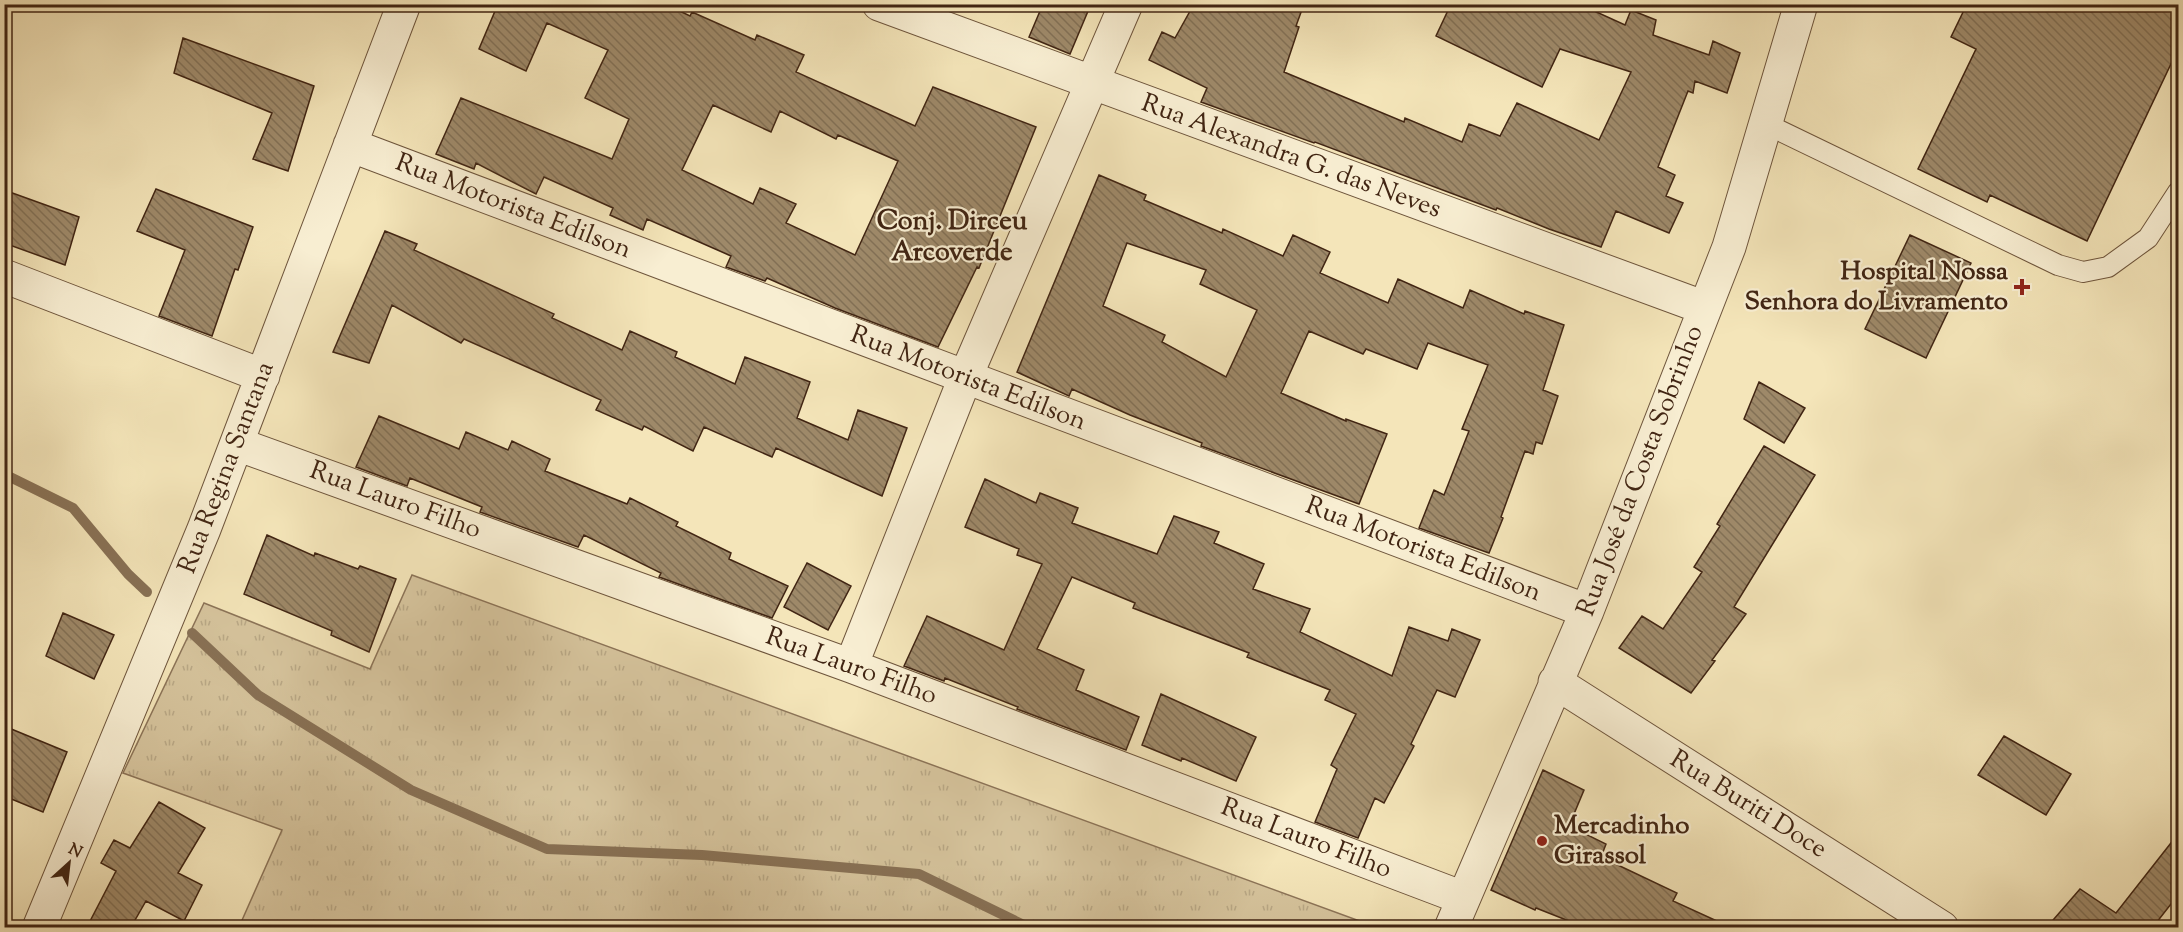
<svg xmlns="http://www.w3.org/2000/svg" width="2183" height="932" font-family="'Sorts Mill Goudy',serif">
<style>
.grass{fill:url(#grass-tufts);stroke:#8c7458;stroke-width:1.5}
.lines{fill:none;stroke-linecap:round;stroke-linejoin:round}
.stream{stroke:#887155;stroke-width:10}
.building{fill:url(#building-back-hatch);stroke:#412513;stroke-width:1.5;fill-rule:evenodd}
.service-casing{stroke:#6e553c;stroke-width:22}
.minor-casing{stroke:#6e553c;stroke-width:35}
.service{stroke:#f8eed2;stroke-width:20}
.minor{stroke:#f8eed2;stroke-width:33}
.poi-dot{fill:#8f2418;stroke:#f8eed2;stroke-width:2}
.labels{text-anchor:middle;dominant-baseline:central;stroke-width:4.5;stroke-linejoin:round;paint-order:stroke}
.street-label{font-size:26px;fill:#412513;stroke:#f8eed2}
.poi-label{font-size:26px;font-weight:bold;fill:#412513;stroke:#f8eed2;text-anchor:end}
.neighbourhood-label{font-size:27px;font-weight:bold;fill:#412513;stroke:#f8eed2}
</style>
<defs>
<pattern id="grass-tufts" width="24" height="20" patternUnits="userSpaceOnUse" patternTransform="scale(1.5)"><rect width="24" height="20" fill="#d6c49d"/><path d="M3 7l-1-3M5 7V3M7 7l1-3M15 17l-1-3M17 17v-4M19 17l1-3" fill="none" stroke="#b9a886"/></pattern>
<pattern id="building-back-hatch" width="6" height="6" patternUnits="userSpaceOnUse" patternTransform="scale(1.5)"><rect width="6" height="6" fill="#9e8969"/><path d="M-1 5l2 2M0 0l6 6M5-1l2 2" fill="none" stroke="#827055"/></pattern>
</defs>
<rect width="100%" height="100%" fill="#f4e5b9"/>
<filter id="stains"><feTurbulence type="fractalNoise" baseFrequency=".00333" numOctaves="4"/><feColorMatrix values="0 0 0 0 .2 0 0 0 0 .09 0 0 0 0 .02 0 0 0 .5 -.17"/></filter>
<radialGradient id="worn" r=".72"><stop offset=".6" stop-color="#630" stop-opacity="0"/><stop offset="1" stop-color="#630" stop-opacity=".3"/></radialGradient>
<!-- grass -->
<path class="grass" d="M412 575 1376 927H239L282 830 123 773 204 603 370 669Z"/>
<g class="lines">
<!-- stream -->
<path class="stream" d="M4 474 73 508 128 574 147 592
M192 633 258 695 411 790 547 849 702 855 919 874 1030 928"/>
</g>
<!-- building -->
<path class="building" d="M498 4H665L690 16 692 12 755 40 757 35 804 55 796 72 915 126 933 87 1036 127 979 268 977 267 938 347 835 308 767 278 765 281 726 267 731 256 647 219 643 230 610 215 613 208 544 177 536 194 476 163 474 169 436 154 461 98 612 159 629 119 585 98 608 50 547 23 526 71 479 49ZM713 105 771 132 780 111 836 139 838 135 898 161 855 255 786 223 796 204 760 188 753 204 682 170Z
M1043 4H1091L1070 54 1029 37Z
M1194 4H1304L1296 26 1299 27 1284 72 1404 122 1405 118 1462 142 1469 124 1500 136 1517 103 1599 140 1631 72 1560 49 1542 87 1436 36 1451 4H1579L1625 25 1631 10 1656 20 1653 35 1709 55 1713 41 1740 53 1727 93 1695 81 1693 93 1688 91 1658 167 1675 175 1666 196 1683 203 1669 233 1616 211 1601 247 1549 229 1497 208 1496 210 1315 142 1314 143 1201 102 1207 88 1149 60 1162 32 1175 38Z
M1967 4H2178V49L2087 241 1990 195 1987 202 1918 169 1976 49 1951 37Z
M183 38 314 86 288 171 253 159 272 113 174 73Z
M1099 175 1146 195 1144 200 1222 233 1223 229 1283 256 1293 235 1330 252 1320 273 1388 303 1398 279 1463 308 1470 290 1524 314 1525 311 1564 325 1543 390 1558 396 1542 444 1536 442 1533 454 1525 451 1501 517 1503 518 1489 553 1419 528 1434 490 1444 495 1469 431 1462 429 1488 365 1428 343 1417 369 1366 349 1363 354 1309 331 1281 393 1346 421V419L1387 434 1359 504 1201 446 1202 443 1130 415 1072 389 1069 396 1017 372ZM1127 243 1206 270 1200 284 1257 310 1226 377 1162 342 1165 335 1103 306Z
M156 189 253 227 238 270 235 269 212 336 159 316 185 250 137 231Z
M4 190 79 217 65 265 4 243Z
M385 231 417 244 414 250 554 314 552 318 622 350 630 331 677 352 675 357 735 384 745 357 810 382 797 418 848 440 858 410 907 428 882 496 776 448 772 457 704 427 693 451 644 426 642 430 596 410 601 400 464 339 461 343 392 305 369 363 333 352Z
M1910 235 1971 263 1926 358 1865 329Z
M1759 382 1805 408 1784 443 1744 419Z
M379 416 459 449 466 432 508 450 512 441 550 459 545 471 627 504 630 498 678 522 676 526 731 553 729 559 788 586 772 618 659 577 661 573 584 535 578 547 480 512 482 507 410 478 407 486 356 467Z
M1764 446 1815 475 1734 607 1746 614 1712 660 1715 661 1691 693 1619 648 1642 616 1663 629 1702 572 1694 567 1720 526 1717 524Z
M985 479 1036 503 1040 493 1078 508 1072 523 1157 554 1174 516 1219 532 1214 543 1264 564 1253 589 1310 609 1300 632 1392 676 1409 627 1448 641 1452 629 1480 640 1455 697 1437 690 1411 744 1414 746 1384 803 1375 798 1358 838 1315 822 1337 769 1331 765 1356 714 1325 700 1330 690 1247 657 1249 653 1133 608 1135 603 1072 577 1037 649 1084 670 1076 690 1139 717 1126 750 1017 709 1018 707 945 678 944 681 904 666 927 616 1004 650 1042 564 1017 555 1019 549 965 527Z
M267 535 314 556 315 553 358 569 360 566 396 579 369 652 331 635 332 631 244 594Z
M807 563 851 586 828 630 784 607Z
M63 613 114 635 94 679 46 656Z
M1161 694 1256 737 1236 781 1182 758 1181 761 1142 745Z
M4 726 67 752 43 812 4 796Z
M2004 736 2071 774 2046 815 1978 775Z
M1543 770 1584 790 1569 826 1606 844 1601 857 1677 893 1673 901 1730 927H1584L1536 908 1535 910 1491 890Z
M159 802 205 828 178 873 202 885 184 921 146 901 131 927H87L116 871 101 863 114 840 130 848Z
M2178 834V895L2153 927H2047L2080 889 2116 913Z"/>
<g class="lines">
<!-- service casing -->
<g class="service-casing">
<path id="service" d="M1766 124 2058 265 2083 272 2108 267 2148 238 2178 192"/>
</g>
<!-- minor casing -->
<g class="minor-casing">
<path id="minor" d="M879 4 1705 308
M350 145 1587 611
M4 276 263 376
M237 444 851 666 1463 898
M851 666 965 378 1126 4
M1555 682 1942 928
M39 928 204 529 404 4
M1451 928 1587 611 1729 247 1801 4"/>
</g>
<!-- service -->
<use href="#service" class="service"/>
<!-- minor -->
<use href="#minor" class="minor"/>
</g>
<!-- markers -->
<g class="poi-dot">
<path d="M2019 278h6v6h6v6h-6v6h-6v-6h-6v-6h6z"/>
<circle cx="1542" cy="841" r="6"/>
</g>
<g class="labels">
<!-- street labels -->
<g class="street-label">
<text transform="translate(1291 157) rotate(20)">Rua Alexandra G. das Neves</text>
<text transform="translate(513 207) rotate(21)">Rua Motorista Edilson</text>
<text transform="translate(968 379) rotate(21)">Rua Motorista Edilson</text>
<text transform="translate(227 468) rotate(-69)">Rua Regina Santana</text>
<text transform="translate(1641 471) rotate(-69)">Rua José da Costa Sobrinho</text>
<text transform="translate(395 501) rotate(20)">Rua Lauro Filho</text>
<text transform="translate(1423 550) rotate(21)">Rua Motorista Edilson</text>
<text transform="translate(851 667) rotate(20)">Rua Lauro Filho</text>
<text transform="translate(1748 805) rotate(32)">Rua Buriti Doce</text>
<text transform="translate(1306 839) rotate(21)">Rua Lauro Filho</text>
</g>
<!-- poi labels -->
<g class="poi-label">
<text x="2008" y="272">Hospital Nossa<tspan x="2008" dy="30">Senhora do Livramento</tspan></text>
<text x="1554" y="826" text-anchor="start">Mercadinho<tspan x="1554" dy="30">Girassol</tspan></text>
</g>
<!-- neighbourhood labels -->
<g class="neighbourhood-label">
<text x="952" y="222">Conj. Dirceu<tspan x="952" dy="31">Arcoverde</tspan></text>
</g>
</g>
<!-- margin -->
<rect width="2183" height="932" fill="none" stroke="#f4e5b9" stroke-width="24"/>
<rect x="6" y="6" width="2171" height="920" fill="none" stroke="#412513" stroke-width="3"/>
<rect x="12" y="12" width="2159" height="908" fill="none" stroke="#412513" stroke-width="1.5"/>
<!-- north arrow -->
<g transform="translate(69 863) rotate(27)" stroke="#f8eed2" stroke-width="4.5" paint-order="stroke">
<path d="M0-4.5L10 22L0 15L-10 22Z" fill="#412513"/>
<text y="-9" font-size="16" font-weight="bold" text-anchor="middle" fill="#412513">N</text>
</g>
<rect width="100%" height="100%" filter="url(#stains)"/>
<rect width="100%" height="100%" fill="url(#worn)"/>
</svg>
